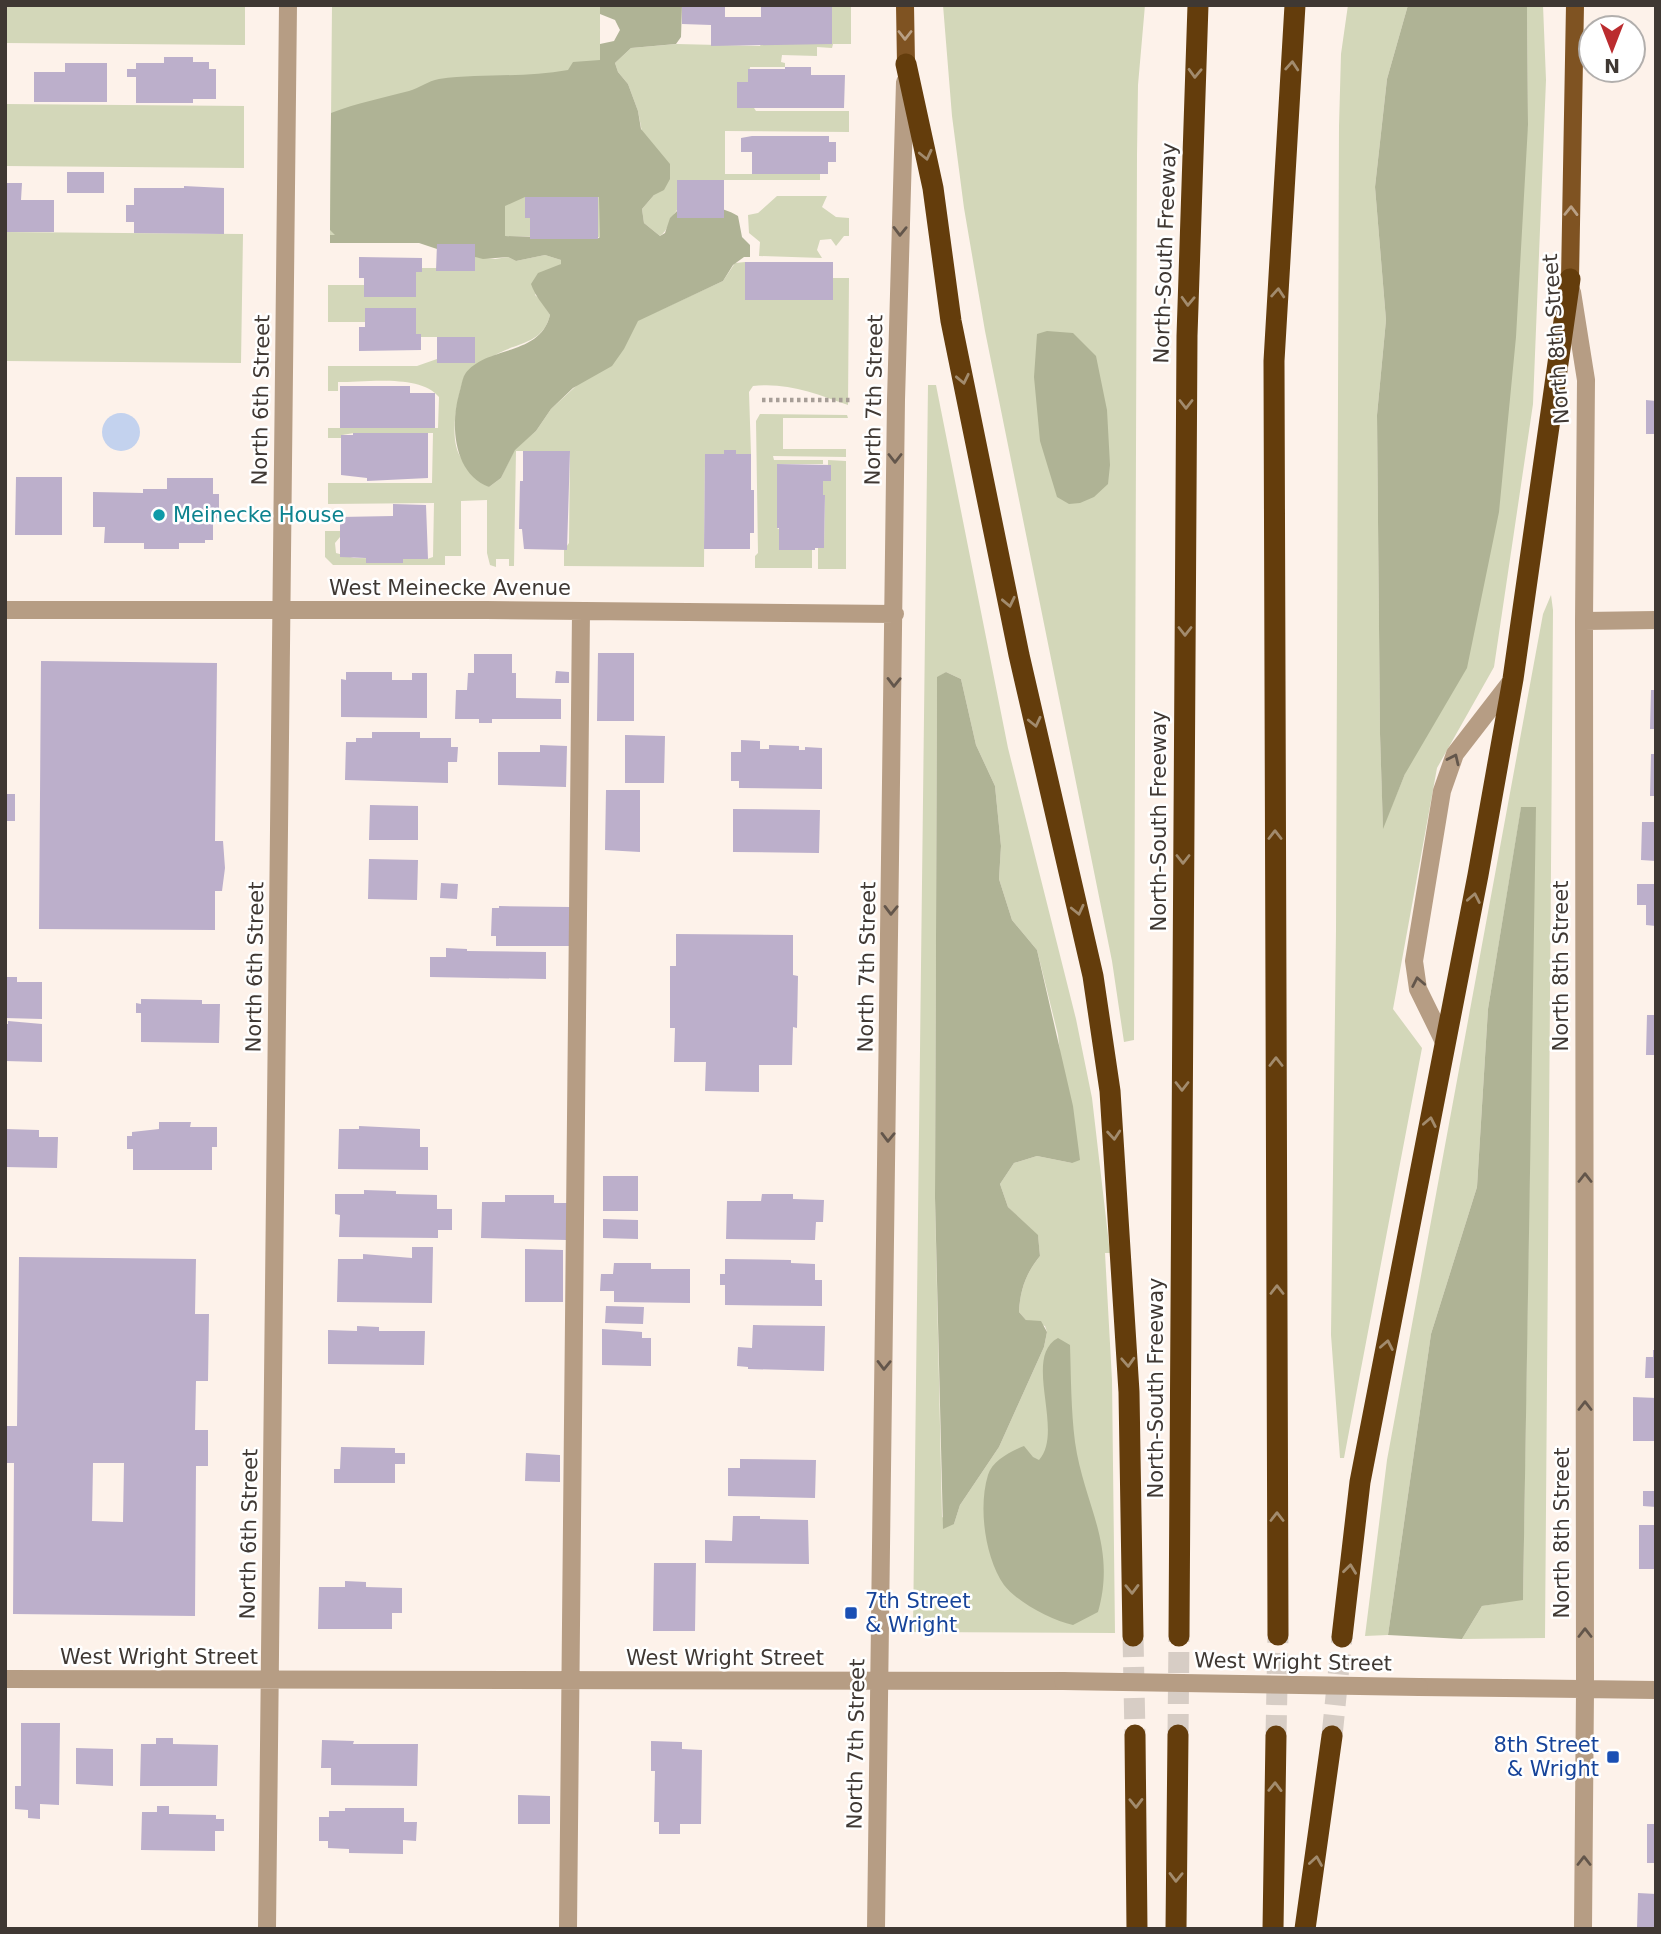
<svg xmlns="http://www.w3.org/2000/svg" width="1661" height="1934" font-family="'DejaVu Sans',sans-serif">
<style>
.green{fill:#d3d7b9;fill-rule:evenodd}
.forest{fill:#afb395;fill-rule:evenodd}
.water{fill:#c3d2ee}
.building{fill:#bcafcb;fill-rule:evenodd}
.lines{fill:none;stroke-linecap:round;stroke-linejoin:round}
.highway-tunnel{stroke:#d7cdc5;stroke-width:21;stroke-dasharray:21 10;stroke-linecap:butt}
.path{stroke:#a79e97;stroke-width:4.5;stroke-dasharray:3.5 3.5;stroke-linecap:butt}
.minor{stroke:#b69d84;stroke-width:18}
.major{stroke:#7f5322;stroke-width:18}
.highway{stroke:#643d0c;stroke-width:21}
.minor-bridge{stroke:#b69d84;stroke-width:18}
.oneway{stroke:#b9a085}
.oneway2{stroke:#a28b6d}
.oneway3{stroke:#63564b}
.culture-dot{fill:#0f9aa8;stroke:#fff;stroke-width:2.5}
.transit-dot{fill:#1a4fb4;stroke:#fff;stroke-width:2.5}
.labels{text-anchor:middle;dominant-baseline:central;stroke-width:5;stroke-linejoin:round;paint-order:stroke}
.street-label{font-size:21px;fill:#3f3833;stroke:#fff}
.culture-label{font-size:21px;fill:#0d838f;stroke:#fff;text-anchor:start}
.transit-label{font-size:21px;fill:#164399;stroke:#fff;text-anchor:start}
</style>
<rect width="100%" height="100%" fill="#fdf2ea"/>
<!-- green -->
<path class="green" d="M5 5H245V45L5 43Z
M332 5H600V237L330 235Z
M793 5 851 6V44H833L832 48 817 47V56L782 55 781 62 785 63V67H750L748 82H737L756 111H849V132L725 131V174H820V180H678L677 210C670 218 668 231 660 236L644 223 642 209 654 195 638 111 628 84 618 72 615 63 631 48 677 44 760 46 761 44H832V7Z
M943 5H1145L1138 85 1137 155 1134 1040 1124 1042 1112 961 985 331 964 208 952 116Z
M1348 5H1408L1387 79 1375 187 1386 320 1377 415 1380 734 1383 827 1405 774 1528 125 1527 5H1543L1546 80 1533 404 1494 667 1437 768 1393 1009 1422 1048 1344 1458H1340L1331 1335 1336 930 1339 126 1341 54Z
M5 104 244 106V168L5 166Z
M777 196H827L822 207 836 217 849 218V236H844L836 246 831 239 820 240 817 250 822 258 759 256 760 242 749 233 748 215 758 213Z
M5 232 243 234 241 363 5 361Z
M545 255 561 260V264L535 295 541 300 550 315C543 343 520 342 499 353 487 359 476 367 465 374 458 395 447 440 462 459 470 469 480 478 489 487L501 478 515 449 536 431 551 409 576 386 586 312H656L723 281 735 263 745 262V300H833V278H849L848 405C817 394 787 382 753 386L749 392 751 454H705L704 567 564 566V550L569 543 570 452 523 451H516L514 566H509V559H496V567L490 565 487 553V500L461 501V556H445V565H333L325 557V531H340V537L335 543 336 553 354 558 427 559 433 557 434 503 328 504V483H432L433 433H354L342 435 341 438H328V428H438L439 397C421 374 366 382 338 382V391H328V366H417L437 359V363H474L475 337H421V334H416V308L365 322H328V285H364L365 297H416V272H422V268H436L475 257 495 259 508 257 516 261Z
M928 385H936L1008 748 1076 1019 1092 1098 1110 1253H1105L1112 1380 1115 1633 913 1632ZM946 672 961 679 976 745 995 786 1001 846 999 879 1012 920 1037 950 1058 1035 1072 1163 1037 1156 1014 1163 1000 1184 1008 1207 1038 1236 1040 1256C1026 1273 1020 1290 1019 1312L1026 1320 1045 1326 1047 1332 1044 1347 999 1447 960 1505 954 1524 942 1517 935 1198 937 678Z
M760 414 847 415 848 418H783V449H846V457L773 456 774 460H823V464H777V528L812 550V568H755V556L758 553 756 421Z
M828 460 846 461V569H818V548L824 547 825 495H823V481L831 480V465H828Z
M1551 595 1553 610 1545 1638 1462 1639 1482 1606 1523 1599 1535 807 1521 808 1488 1009 1477 1187 1431 1334 1388 1635 1365 1636 1387 1460 1543 614Z"/>
<!-- forest -->
<path class="forest" d="M600 5H682L681 37 676 44 631 48 615 63 618 72 628 84 638 111 641 129 670 164V179L664 190 654 195 642 209 644 223 660 236 665 233 670 218 683 205C704 205 719 205 738 216L742 237 750 245V257H744L733 265 723 281 638 321 624 349 612 366 573 388 551 409 536 431 515 450 501 478 489 487C454 474 450 426 459 394 461 388 462 379 465 374 486 345 540 357 550 315 543 304 535 296 531 284L538 273 561 264V260L545 255 516 261 508 257 483 259 475 257 474 244H437V249L419 243H330V235H335L330 230 331 113C357 103 382 98 409 91 419 88 428 81 439 79 482 73 526 78 568 70L573 62 600 60V44L614 41 620 30 615 20 600 14ZM525 197H599L600 237 597 239 505 236V206Z
M1408 5H1527L1528 125 1516 337 1499 512 1467 668 1405 774 1383 829 1380 734 1377 415 1386 320 1375 187 1387 79Z
M1047 331 1073 333 1096 356 1107 410 1110 465 1108 484 1094 497 1080 503 1069 504 1057 497 1040 441 1034 377 1037 334Z
M946 672 961 679 976 745 995 786 1001 846 999 879 1012 920 1037 950 1073 1106 1080 1160 1072 1163 1037 1156 1014 1163 1000 1184 1008 1207 1038 1235 1040 1256C1026 1273 1020 1290 1019 1312L1026 1320 1041 1321 1047 1332 1044 1347 999 1447 960 1505 954 1524 943 1529 935 1198 937 677Z
M1521 807H1536L1523 1600 1482 1606 1462 1639 1388 1635 1431 1334 1477 1187 1488 1009Z
M1058 1338 1070 1345C1071 1377 1071 1410 1075 1442 1084 1505 1117 1545 1098 1612L1073 1625C1052 1621 1017 1602 1004 1585 985 1558 978 1507 988 1475 992 1461 1011 1451 1024 1446L1033 1457 1039 1460C1065 1431 1022 1357 1058 1338Z"/>
<!-- water -->
<path class="water" d="M102 432a19 19 0 1 1 38 0a19 19 0 1 1-38 0Z"/>
<!-- building -->
<path class="building" d="M682 5H725V17H761V5L832 7V44L711 46V25L682 24Z
M164 57H193V62H209V69H216V99H193V103H136V77H127V69H136V63H164Z
M65 63H107V102H34V72H65Z
M785 67H811V75H845L844 108H737V82H748V69H785Z
M752 136H829V142H836V162H828V174H752V152H741V138Z
M67 172H104V193H67Z
M677 180H724V218H677Z
M5 183H22L21 200H54V232H5Z
M184 186 224 188V234L134 233V222H126V205H134V188H184Z
M525 197H598V239H530V218H525Z
M437 244H475V271H436Z
M359 257 422 258V272H416V297H364V278H359Z
M745 262H833V300H745Z
M365 308H416V334H421V350L359 351V327H365Z
M437 337H475V363H437Z
M340 386H410V393H435V428H340Z
M1646 400 1656 401V434H1646Z
M353 433H428V478L367 481V478L341 475V435H353Z
M724 450H736V454H751V490H754V533H750V549H704L705 454H724Z
M523 451H570L567 550 524 549 522 529H519L520 481H523Z
M777 464 831 465V481H823V495H825L824 548H815V550H779V528H777Z
M16 477H62V535H15Z
M167 478H213V494H219V512H224V519L213 518V540H205V543H179V549H144V543H104L105 527H93V492L143 493V489H167Z
M393 504 426 505 428 559H403V563H366V558L340 557V517L393 516Z
M598 653H634V721H597Z
M474 654H512V673H516V698L561 699V719H492V723H479V719H455L456 690H467L468 673H474Z
M41 661 217 663 215 841H223L225 868 222 891H215V930L39 929Z
M556 671 569 672V683H555Z
M346 672H392V680H412V673H427V718L341 717V679L346 680Z
M1651 690H1656V729H1650Z
M372 732H420V738H451V747H458L457 762H448V783L345 780 346 742H356V738H372Z
M625 735 665 736 664 783H625Z
M741 740 760 741V749H769V745L799 746V750H805V747L822 748V789L739 788V781H731V752H741Z
M540 745 567 746 566 787 498 785V752H540Z
M1651 754H1656V796H1650Z
M606 790H640V852L605 850Z
M5 794H15V821H5Z
M370 805 418 806V840H369Z
M733 809 820 810 819 853 733 852Z
M1642 822H1656V861L1641 860Z
M369 859 418 860 417 900 368 899Z
M441 883 458 884 457 899 440 898Z
M1637 884H1656V926L1646 925V905H1637Z
M499 906 570 907 569 946H496V936H491L492 908H499Z
M676 934 793 935V975L798 976 797 1028 793 1027 792 1065H759V1092L705 1091 706 1062H674L675 1028H670V966H676Z
M446 948 467 949V951L546 952V979L430 977V957H446Z
M7 977H17V982H42V1019L5 1018Z
M141 999 202 1000V1004H220L219 1043 141 1042V1013H136V1003L141 1004Z
M1647 1015H1656V1055H1646Z
M8 1021 42 1024V1062L5 1061V1024H8Z
M159 1122H191L190 1127H217V1147H212V1170H133V1149H127V1136H132V1132L159 1129Z
M359 1126 420 1129V1147H428V1170L338 1169 339 1129H359Z
M5 1129 39 1130V1137H58L57 1168 5 1167Z
M603 1176H638V1211H603Z
M364 1190 396 1191V1194L437 1195V1209H452V1230H438V1238L339 1237 340 1215 335 1214V1194H364Z
M762 1194H793V1199L824 1200 823 1222H816L815 1240 726 1239 727 1201H761Z
M505 1195H554V1203H568L567 1240 481 1238 482 1202H505Z
M603 1219 638 1220V1239L603 1238Z
M412 1247H433L432 1303 337 1302 338 1259H363V1254L412 1258Z
M525 1249 563 1250V1302H525Z
M19 1257 196 1259 195 1314H209L208 1381H196L195 1430H208V1466H196L195 1616 13 1614 14 1463H5V1426H17ZM93 1463H124L123 1522 92 1521Z
M725 1259 791 1260V1263L815 1264V1280H822V1306L725 1305V1285H720V1274H725Z
M614 1263H651V1269H690V1303L614 1302V1291H600L601 1274H613Z
M606 1306 644 1307 643 1324 605 1323Z
M753 1325 825 1326 824 1371 748 1369V1367L737 1366 738 1347 752 1348Z
M357 1326 379 1327V1331H425L424 1365 328 1364V1330L357 1331Z
M602 1329 642 1332V1338H651V1366L602 1365Z
M1653 1350H1656V1378H1645L1646 1357H1653Z
M1633 1397 1656 1398V1441H1633Z
M341 1447 395 1448V1453H405V1464H395V1483H334V1469H340Z
M526 1453 560 1455V1482L525 1481Z
M740 1459 816 1460 815 1498 728 1496V1468H740Z
M1643 1491H1656V1507L1643 1506Z
M733 1516H760V1519L808 1520 809 1564 705 1563V1540L732 1541Z
M1639 1525H1656V1569H1639Z
M654 1563H696L695 1631H653Z
M345 1581 366 1582V1587L402 1588V1613H392V1629H318L319 1587H345Z
M21 1723H60L59 1805 40 1804V1819L28 1818V1810L15 1809V1786H21Z
M156 1738H173V1744L218 1745 217 1786H140L141 1744H156Z
M322 1740 354 1741 353 1744H418L417 1786 331 1785V1768H321Z
M651 1741 682 1742V1749L702 1750 701 1824H680V1834H659V1822H654L655 1771H651Z
M76 1748 113 1749V1786L76 1784Z
M518 1795 550 1796V1824H518Z
M157 1806H169V1814L216 1815V1819H224V1831H215V1851L141 1850 142 1812H157Z
M345 1808H404V1822H417L416 1841 403 1840V1854L349 1853V1849L328 1848V1841H319V1817H329V1811H345Z
M1647 1824H1656V1863H1647Z
M1638 1893 1656 1894V1928H1637Z"/>
<g class="lines">
<!-- highway-tunnel -->
<path class="highway-tunnel" d="M1133 1636 1135 1735
M1178 1735 1179 1636
M1276 1736 1278 1635
M1332 1736 1342 1637"/>
<!-- path -->
<path class="path" d="M762 400H852"/>
<!-- minor -->
<path class="minor" d="M1572 292 1586 380 1584 621 1585 1690 1583 1929
M5 610H486L895 614
M1584 621 1656 620
M1445 1044 1418 989 1414 961 1442 791 1455 754 1513 679
M5 1679 1063 1681
M1419 1687 1656 1690
M267 1929 288 5
M568 1929 581 611
M876 1929 896 400 905 82"/>
<!-- major -->
<path class="major" d="M905 5 906 64
M1570 279 1575 5"/>
<!-- highway -->
<path class="highway" d="M906 64 933 188 951 321 1019 655 1093 976 1110 1091 1129 1392 1133 1636
M1278 1635 1274 361 1295 5
M1179 1636 1187 336 1198 5
M1342 1637 1360 1482 1478 875 1513 679 1570 279
M1135 1735 1137 1929
M1176 1929 1178 1735
M1273 1929 1276 1736
M1305 1929 1332 1736"/>
<!-- minor-bridge -->
<path class="minor-bridge" d="M1063 1681 1419 1687"/>
</g>
<!-- one-way arrows -->
<defs><path id="oneway-chevron" d="M-2-3.5L2.5 0L-2 3.5" fill="none" stroke-width="1.6" stroke-linecap="round" stroke-linejoin="round" transform="scale(1.75)"/></defs>
<g class="oneway">
<use href="#oneway-chevron" transform="translate(905 35) rotate(90)"/>
<use href="#oneway-chevron" transform="translate(1571 211) rotate(-89)"/>
</g>
<g class="oneway2">
<use href="#oneway-chevron" transform="translate(1292 66) rotate(-86)"/>
<use href="#oneway-chevron" transform="translate(1195 73) rotate(92)"/>
<use href="#oneway-chevron" transform="translate(926 155) rotate(77)"/>
<use href="#oneway-chevron" transform="translate(1278 293) rotate(-86)"/>
<use href="#oneway-chevron" transform="translate(1188 301) rotate(92)"/>
<use href="#oneway-chevron" transform="translate(963 379) rotate(78)"/>
<use href="#oneway-chevron" transform="translate(1186 404) rotate(90)"/>
<use href="#oneway-chevron" transform="translate(1009 602) rotate(78)"/>
<use href="#oneway-chevron" transform="translate(1185 631) rotate(90)"/>
<use href="#oneway-chevron" transform="translate(1035 722) rotate(77)"/>
<use href="#oneway-chevron" transform="translate(1275 835) rotate(-90)"/>
<use href="#oneway-chevron" transform="translate(1183 859) rotate(90)"/>
<use href="#oneway-chevron" transform="translate(1474 898) rotate(-79)"/>
<use href="#oneway-chevron" transform="translate(1078 910) rotate(77)"/>
<use href="#oneway-chevron" transform="translate(1276 1062) rotate(-90)"/>
<use href="#oneway-chevron" transform="translate(1182 1086) rotate(90)"/>
<use href="#oneway-chevron" transform="translate(1430 1122) rotate(-79)"/>
<use href="#oneway-chevron" transform="translate(1114 1135) rotate(85)"/>
<use href="#oneway-chevron" transform="translate(1277 1290) rotate(-90)"/>
<use href="#oneway-chevron" transform="translate(1387 1345) rotate(-79)"/>
<use href="#oneway-chevron" transform="translate(1128 1362) rotate(87)"/>
<use href="#oneway-chevron" transform="translate(1277 1517) rotate(-90)"/>
<use href="#oneway-chevron" transform="translate(1350 1569) rotate(-83)"/>
<use href="#oneway-chevron" transform="translate(1132 1589) rotate(89)"/>
<use href="#oneway-chevron" transform="translate(1275 1787) rotate(-89)"/>
<use href="#oneway-chevron" transform="translate(1136 1803) rotate(89)"/>
<use href="#oneway-chevron" transform="translate(1316 1861) rotate(-81)"/>
<use href="#oneway-chevron" transform="translate(1176 1877) rotate(91)"/>
</g>
<g class="oneway3">
<use href="#oneway-chevron" transform="translate(900 231) rotate(91)"/>
<use href="#oneway-chevron" transform="translate(895 458) rotate(90)"/>
<use href="#oneway-chevron" transform="translate(894 682) rotate(91)"/>
<use href="#oneway-chevron" transform="translate(1454 759) rotate(-65)"/>
<use href="#oneway-chevron" transform="translate(891 910) rotate(91)"/>
<use href="#oneway-chevron" transform="translate(1418 982) rotate(-101)"/>
<use href="#oneway-chevron" transform="translate(888 1137) rotate(91)"/>
<use href="#oneway-chevron" transform="translate(1585 1178) rotate(-90)"/>
<use href="#oneway-chevron" transform="translate(884 1365) rotate(91)"/>
<use href="#oneway-chevron" transform="translate(1585 1406) rotate(-90)"/>
<use href="#oneway-chevron" transform="translate(1585 1633) rotate(-90)"/>
<use href="#oneway-chevron" transform="translate(1584 1861) rotate(-90)"/>
</g>
<!-- markers -->
<circle class="culture-dot" cx="159" cy="515" r="7"/>
<g class="transit-dot">
<rect x="844" y="1606" width="14" height="14" rx="3.5"/>
<rect x="1606" y="1750" width="14" height="14" rx="3.5"/>
</g>
<g class="labels">
<!-- street labels -->
<g class="street-label">
<text transform="translate(1165 253) rotate(-88)">North-South Freeway</text>
<text transform="translate(1556 339) rotate(-94)">North 8th Street</text>
<text transform="translate(261 400) rotate(-89)">North 6th Street</text>
<text transform="translate(874 400) rotate(-89)">North 7th Street</text>
<text x="450" y="588">West Meinecke Avenue</text>
<text transform="translate(1159 821) rotate(-90)">North-South Freeway</text>
<text transform="translate(1561 966) rotate(-90)">North 8th Street</text>
<text transform="translate(255 967) rotate(-89)">North 6th Street</text>
<text transform="translate(867 967) rotate(-89)">North 7th Street</text>
<text transform="translate(1156 1388) rotate(-90)">North-South Freeway</text>
<text transform="translate(1562 1533) rotate(-90)">North 8th Street</text>
<text transform="translate(249 1534) rotate(-89)">North 6th Street</text>
<text x="159" y="1657">West Wright Street</text>
<text x="725" y="1658">West Wright Street</text>
<text transform="translate(1293 1662) rotate(1)">West Wright Street</text>
<text transform="translate(856 1744) rotate(-89)">North 7th Street</text>
</g>
<!-- culture labels -->
<g class="culture-label">
<text x="173" y="515">Meinecke House</text>
</g>
<!-- transit labels -->
<g class="transit-label">
<text x="865" y="1601">7th Street<tspan x="865" dy="24">&amp; Wright</tspan></text>
<text x="1599" y="1745" text-anchor="end">8th Street<tspan x="1599" dy="24">&amp; Wright</tspan></text>
</g>
</g>
<!-- border -->
<rect width="1661" height="1934" fill="none" stroke="#3f3833" stroke-width="14"/>
<!-- north arrow -->
<g transform="translate(1612 49) rotate(180)"><circle r="33" fill="#ffffff" stroke="#b2afad" stroke-width="2"/>
<path d="M0-5L12 26L0 18L-12 26Z" fill="#bb2c2f"/>
<text y="-10" font-size="19" font-weight="bold" text-anchor="middle" fill="#3f3833">N</text>
</g>
</svg>
